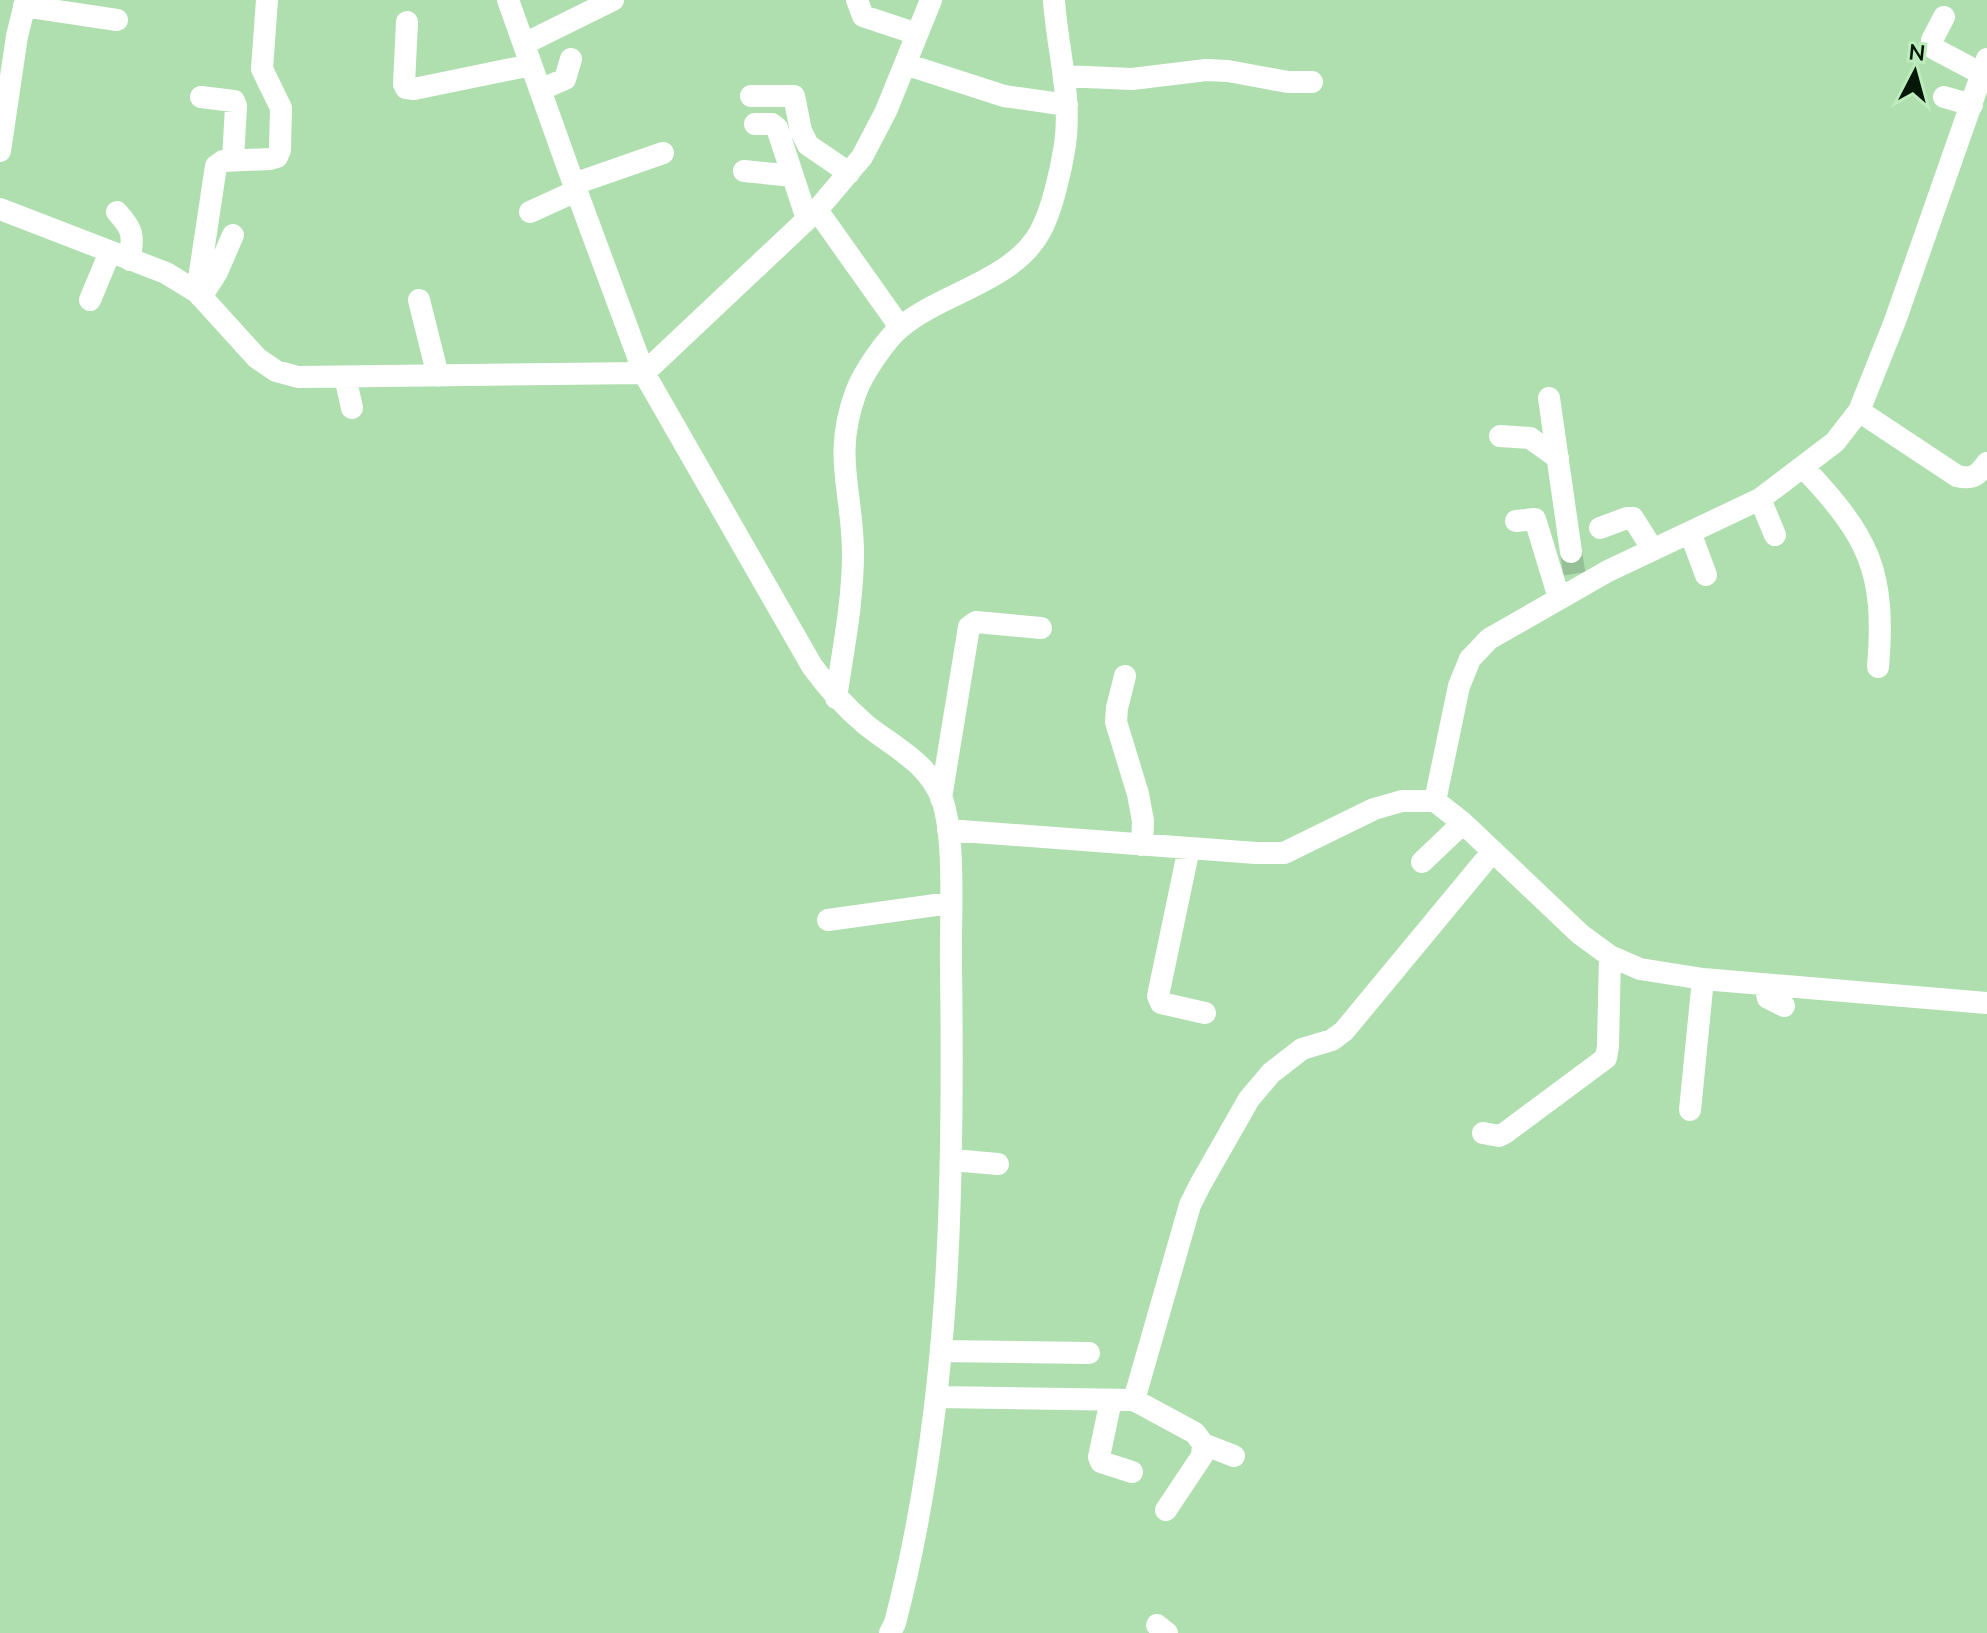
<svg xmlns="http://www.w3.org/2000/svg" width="1987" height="1633" font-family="'Nunito Sans',sans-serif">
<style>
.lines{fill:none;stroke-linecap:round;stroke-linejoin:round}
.minor-tunnel{stroke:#96c196;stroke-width:22;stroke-dasharray:22 11;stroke-linecap:butt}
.minor{stroke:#fff;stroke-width:22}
</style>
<rect width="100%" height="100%" fill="#afdfaf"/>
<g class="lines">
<!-- minor-tunnel -->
<path class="minor-tunnel" d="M1571 552 1575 577"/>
<!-- minor -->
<path class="minor" d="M508 0 568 168 644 373 812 666C828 688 844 706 865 724 893 747 928 762 942 799 956 839 950 922 951 967 954 1187 951 1408 895 1623L890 1633
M857 0 863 16 917 34
M24 6 117 20
M1944 17 1932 40 1933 48 1982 74
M407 22 404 84 406 88 414 89 531 65
M524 44 613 0
M905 64 1004 96 1067 105
M1064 76 1132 79 1206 70 1228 71 1288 82H1312
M540 90 565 79 571 59
M751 96H794L801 131 808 145 849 173
M201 97 234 101 236 106 233 160
M1944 97 1972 105
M755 124H772L777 128 807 219
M0 151 17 36 26 0
M744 171 793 176
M574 184 663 153
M0 209 166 273 197 292 257 358 276 371 298 377 644 373 817 210 862 157 886 111 931 0
M817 210 900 327
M117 212C134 231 133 234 130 260
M530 212 576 191
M197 292 216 166 223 161 270 159 277 157 280 150 281 108 262 69 267 0
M201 297 217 272 233 235
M90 300 110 252
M419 300 438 376
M345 377 352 408
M1549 398 1571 552
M1859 411 1957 476C1973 480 1978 475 1987 463
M1500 436 1530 438 1558 458
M1804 468C1869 537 1886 571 1878 667
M1760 499 1775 535
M1516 521 1535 519 1559 598
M1600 528 1627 518H1633L1653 550
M1690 532 1706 575
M1125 676 1117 708 1116 722 1138 794 1143 821 1142 845
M836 698C843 650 853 602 853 553 853 492 832 456 856 392 863 373 886 339 901 327 941 293 1012 282 1040 232 1052 211 1061 170 1065 145 1072 96 1057 48 1054 0
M941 798 969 627 976 622 1041 628
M1435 801 1459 686 1470 659 1489 639 1608 571 1760 499 1835 442 1859 411 1895 321 1987 59
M948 830 1256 853H1284L1374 809 1402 801H1435L1463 823 1580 934 1610 956 1640 969 1703 979 1987 1003
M1189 848 1158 996 1161 1003 1205 1013
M1422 862 1463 823
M828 920 950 903
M1765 985 1768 998 1784 1006
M1690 1110 1703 979
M1483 1133 1499 1136 1505 1133 1606 1058 1608 1046 1610 956
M952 1160 998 1164
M941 1351 1089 1353
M938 1397 1134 1400 1195 1433 1203 1444 1202 1456 1166 1510
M1111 1400 1099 1457 1101 1462 1132 1472
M1134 1400 1190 1205 1200 1185 1249 1099 1271 1073 1302 1049 1332 1040 1344 1031 1493 851
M1203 1444 1234 1456
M1157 1625 1167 1633"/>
</g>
<!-- north arrow -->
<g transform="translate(1915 72) rotate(6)" stroke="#bcecbc" stroke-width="6" paint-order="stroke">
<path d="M0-6L14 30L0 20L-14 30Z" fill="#051706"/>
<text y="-12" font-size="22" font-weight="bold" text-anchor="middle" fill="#051706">N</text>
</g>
</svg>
